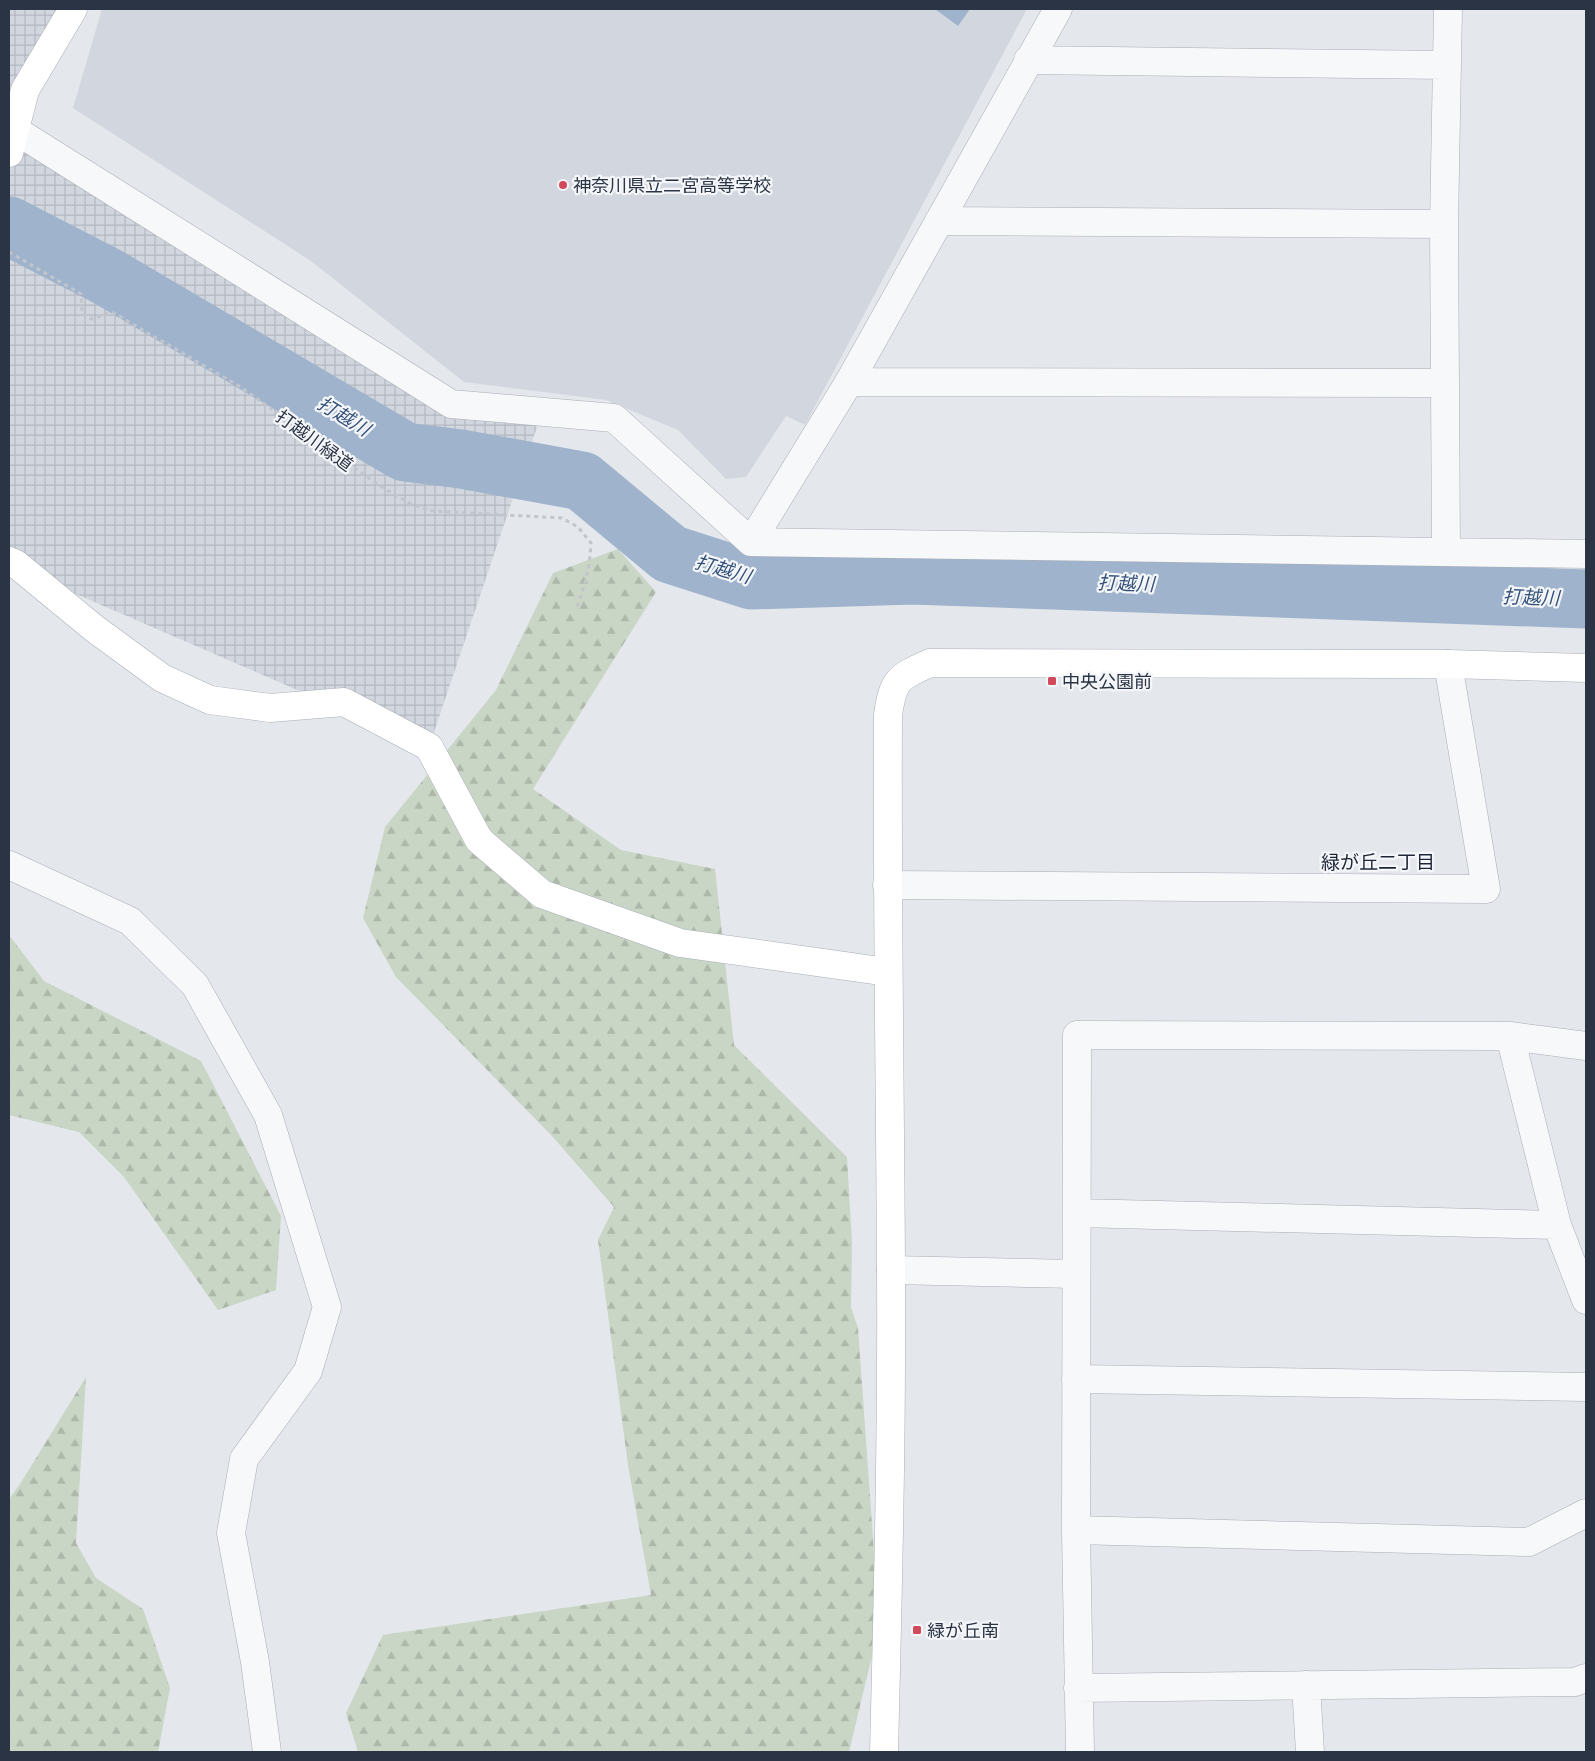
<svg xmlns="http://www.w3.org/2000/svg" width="1595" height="1761" font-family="Manrope,'Noto Sans JP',sans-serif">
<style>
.built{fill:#d2d6de}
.industrial{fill:url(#industrial-grid)}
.forest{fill:url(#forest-firs)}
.water{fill:#9fb4cc}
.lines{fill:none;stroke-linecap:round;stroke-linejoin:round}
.river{stroke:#9fb4cc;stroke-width:59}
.street-casing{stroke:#a9aeb7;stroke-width:29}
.secondary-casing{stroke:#a9aeb7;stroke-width:29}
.path{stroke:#c2c5cb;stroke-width:3;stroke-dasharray:4 4;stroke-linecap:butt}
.street{stroke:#f7f8fa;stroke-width:28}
.secondary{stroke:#fff;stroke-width:28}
.poi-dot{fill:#d1495b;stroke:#f4f6f9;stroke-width:2}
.labels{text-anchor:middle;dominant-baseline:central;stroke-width:4.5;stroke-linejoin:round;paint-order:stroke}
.poi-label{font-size:18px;fill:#2b3445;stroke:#f4f6f9;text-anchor:start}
.street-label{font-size:18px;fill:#2b3445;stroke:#f4f6f9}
.water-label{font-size:19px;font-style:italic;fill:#34527a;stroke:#f4f6f9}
.neighbourhood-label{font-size:19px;fill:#1d2536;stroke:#f4f6f9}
</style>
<defs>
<pattern id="industrial-grid" width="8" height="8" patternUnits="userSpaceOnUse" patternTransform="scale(1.25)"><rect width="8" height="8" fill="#d2d6de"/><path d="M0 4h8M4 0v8" fill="none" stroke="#b4b8c0"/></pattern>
<pattern id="forest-firs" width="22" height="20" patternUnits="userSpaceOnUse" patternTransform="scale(1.25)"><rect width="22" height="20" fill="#c9d6c5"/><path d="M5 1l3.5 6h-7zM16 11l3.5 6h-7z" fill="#adb8ab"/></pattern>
</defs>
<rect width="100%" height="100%" fill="#e4e7ec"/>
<!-- built -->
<path class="built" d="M102 9H1027L805 425 786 416 746 477 726 479 678 430 606 400 464 382 311 261 73 108Z"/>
<!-- industrial -->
<path class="industrial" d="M9 9H73L15 130 439 396 542 412 429 747 9 565Z"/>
<!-- forest -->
<path class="forest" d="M618 549 656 592 533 789 621 850 715 869 734 1045 847 1157 852 1243 851 1307 858 1328 874 1553 875 1643 849 1752H358L346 1713 383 1635 651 1595 628 1465 598 1240 614 1207 552 1136 396 977 363 918 385 827 496 690 553 573Z
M9 935 44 981 201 1061 281 1216 276 1290 218 1310 124 1177 79 1132 9 1115Z
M86 1377 76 1543 96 1578 143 1609 170 1688 158 1752H9V1499L20 1484Z"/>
<!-- water -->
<path class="water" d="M935 9H970L958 26Z"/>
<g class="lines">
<!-- river -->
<path class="river" d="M9 226 108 277 405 452 461 459 582 481 670 554 751 580 913 575 1586 599"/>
<!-- street casing -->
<g class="street-casing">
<path id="street" d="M1028 60 1447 65
M15 130 451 404 614 418 751 542 1586 554
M939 221 1444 224
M849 382 1445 383
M751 542 849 382 1058 9
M1446 551 1444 224 1448 9
M9 865 130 921 195 985 268 1115 327 1307 308 1371 244 1459 231 1533 255 1662 267 1752
M887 885 1486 889 1448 664
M1510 1036 1557 1225 1586 1300
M1077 1213 1557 1225
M891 1270 1076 1274
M1076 1379 1586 1387
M1076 1530 1529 1542 1586 1513
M1306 1685 1310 1752
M1078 1688 1575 1682 1586 1678
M1080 1752 1076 1530 1077 1035 1510 1036 1586 1046"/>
</g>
<!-- secondary casing -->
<g class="secondary-casing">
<path id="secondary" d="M9 153 25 90 73 9
M9 561 16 564 95 629 162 678 210 700 270 708 344 702 429 747 479 840 542 894 680 943 888 972
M884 1752C888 1591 892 1429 891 1267 890 1083 887 899 888 715 893 680 898 677 930 663L1448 664 1586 668"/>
</g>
<!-- path -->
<path class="path" d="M9 252 81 294 82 314 91 319 112 312 239 386 380 486 411 504 433 511 562 518 578 527 591 543C590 566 585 587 576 609"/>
<!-- street -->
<use href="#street" class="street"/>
<!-- secondary -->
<use href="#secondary" class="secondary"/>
</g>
<!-- markers -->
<g class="poi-dot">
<circle cx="563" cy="185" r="5"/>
<rect x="1047" y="676" width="10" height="10" rx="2.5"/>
<rect x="912" y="1625" width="10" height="10" rx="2.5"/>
</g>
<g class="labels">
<!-- poi labels -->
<g class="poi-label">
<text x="573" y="185">神奈川県立二宮高等学校</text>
<text x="1062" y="681">中央公園前</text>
<text x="927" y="1630">緑が丘南</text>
</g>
<!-- street labels -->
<g class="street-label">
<text transform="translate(315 440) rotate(36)">打越川緑道</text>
</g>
<!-- water labels -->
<g class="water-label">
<text transform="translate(344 416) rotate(31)">打越川</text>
<text transform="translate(723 569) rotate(16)">打越川</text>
<text transform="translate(1126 583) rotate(2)">打越川</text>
<text transform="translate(1531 597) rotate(2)">打越川</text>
</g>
<!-- neighbourhood labels -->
<g class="neighbourhood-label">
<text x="1378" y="862">緑が丘二丁目</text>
</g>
</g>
<!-- border -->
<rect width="1595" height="1761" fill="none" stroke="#2b3445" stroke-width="20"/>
</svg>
